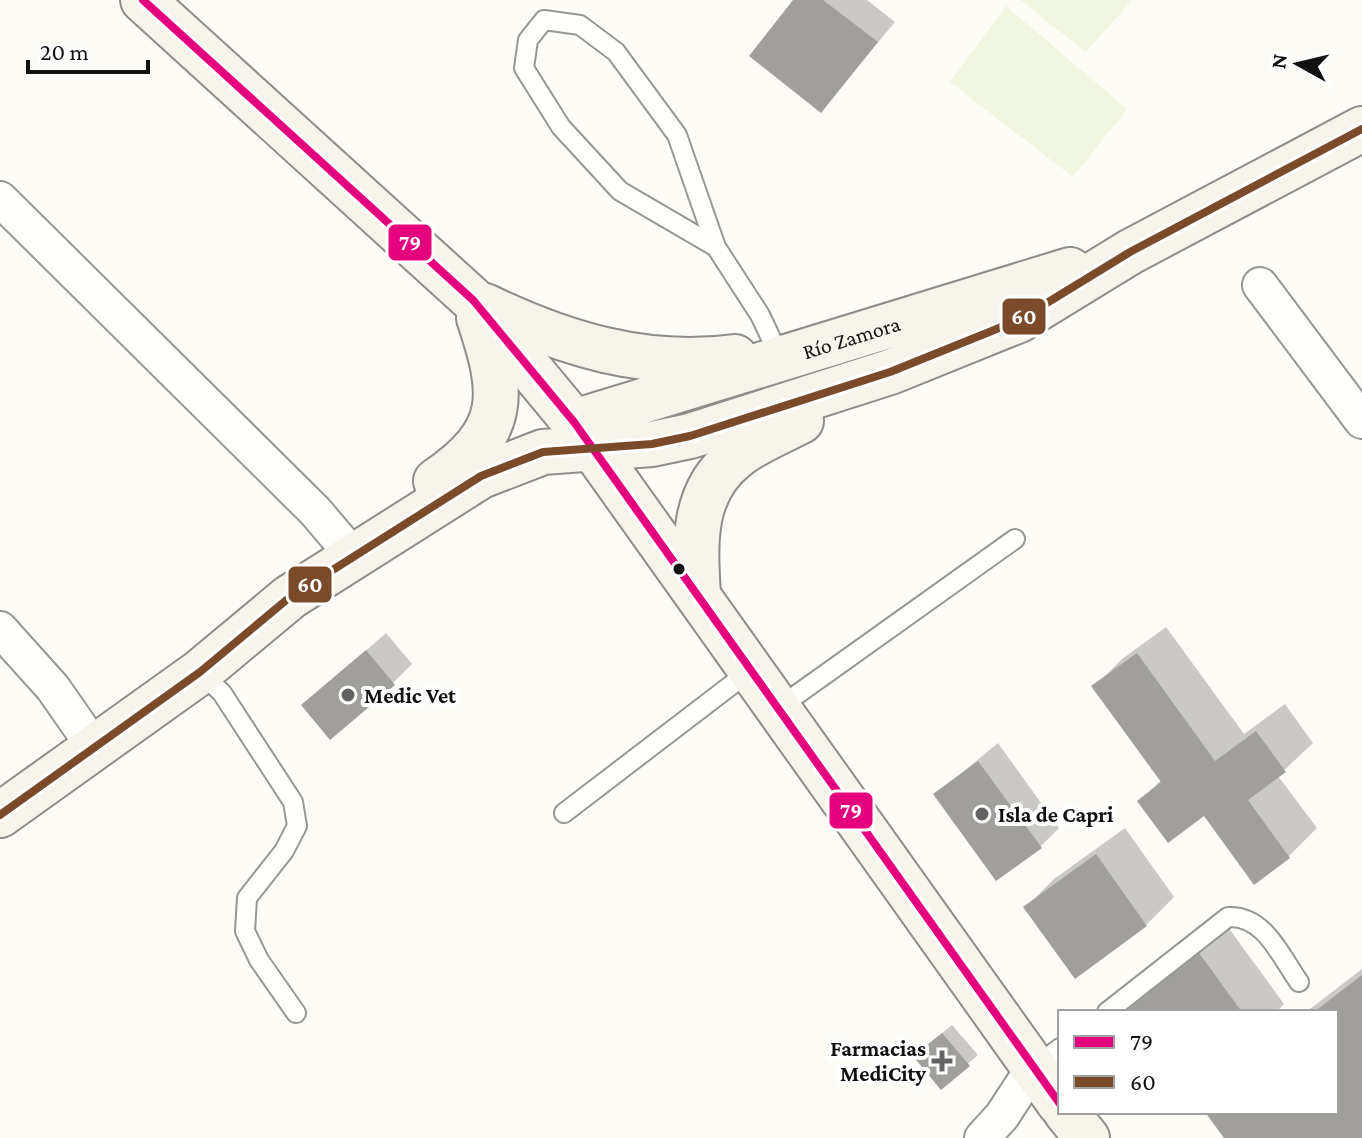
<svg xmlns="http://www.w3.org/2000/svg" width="1362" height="1138" font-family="'Crimson Pro',serif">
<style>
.pitch{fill:#f0f6e1}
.shadow{fill:#0003}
.building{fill:#a19f9c}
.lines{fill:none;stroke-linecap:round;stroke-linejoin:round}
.lane-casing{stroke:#979795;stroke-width:22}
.street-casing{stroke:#979795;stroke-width:38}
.secondary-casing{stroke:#8e8d8b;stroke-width:48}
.lane{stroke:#fffffe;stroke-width:18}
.street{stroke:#fffffe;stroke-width:34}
.secondary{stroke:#f6f4eb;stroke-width:44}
.bus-1-casing{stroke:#fff;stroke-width:14}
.bus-2-casing{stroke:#fff;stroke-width:14}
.bus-1{stroke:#e5007d;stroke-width:8}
.bus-2{stroke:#7a4b2a;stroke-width:8}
.bus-dot{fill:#111;stroke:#fff;stroke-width:3}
.poi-dot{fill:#646362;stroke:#fff;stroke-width:3}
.labels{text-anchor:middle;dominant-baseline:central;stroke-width:8;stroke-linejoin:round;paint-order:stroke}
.street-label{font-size:22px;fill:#111;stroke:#fff}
.poi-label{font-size:22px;font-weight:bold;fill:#111;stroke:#fff;text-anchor:start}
.line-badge{stroke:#fff;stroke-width:3}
.badge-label{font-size:22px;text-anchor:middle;font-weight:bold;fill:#fff}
</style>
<rect width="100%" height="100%" fill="#fdfcf7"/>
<!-- pitch -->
<path class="pitch" d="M1020 0H1132L1086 52Z
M1006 6 1127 109 1073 177 950 82Z"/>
<!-- shadow -->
<path class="shadow" d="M795 0H867L895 22 821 110Z
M1166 627 1244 734 1285 704 1313 743 1278 776 1317 828 1289 856 1254 882 1204 813 1140 801 1162 779 1094 687 1122 659Z
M386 633 412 664 393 683 304 705Z
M998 743 1059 828 1040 847 936 794Z
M1125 828 1174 897 1146 925 1026 907 1054 879Z
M1228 927 1284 1004 1276 1012H1116Z
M1362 969V1138H1227L1207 1112H1336V1012H1306Z
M952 1025 978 1055 941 1087 925 1047Z"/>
<!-- building -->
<path class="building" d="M793 0H823L878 42 821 113 749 56Z
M366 650 395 685 330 740 301 705Z
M1137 653 1215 761 1256 731 1286 772 1248 800 1290 858 1254 885 1204 816 1168 843 1137 801 1161 782 1091 686Z
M978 761 1042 848 996 881 933 794Z
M1096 854 1147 926 1075 979 1023 907Z
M1199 953 1242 1012H1120Z
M1362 975V1138H1224L1205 1112H1336V1012H1314Z
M942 1033 970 1066 941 1090 913 1056Z"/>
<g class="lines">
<!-- lane casing -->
<g class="lane-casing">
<path id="lane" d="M716 247 620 191 561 127 524 68 528 40 544 20 580 25 616 52 677 135 716 247 760 315 777 351
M200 672 222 693 293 802 297 826 284 851 247 898 245 931 259 960 296 1013
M778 708 1015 539
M564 813 751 670
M1107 1012 1228 917C1264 915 1280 955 1299 982
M1034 1068 1060 1048"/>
</g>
<!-- street casing -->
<g class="street-casing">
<path id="street" d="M0 199 315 511 343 544
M1260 285 1362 421
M0 629 53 688 94 747
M982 1138 1002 1116 1032 1070"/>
</g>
<!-- secondary casing -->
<g class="secondary-casing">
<g id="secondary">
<path d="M143 0 473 300 574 422 1060 1104"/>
<path d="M485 306C564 344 645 369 735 357"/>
<path id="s1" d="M574 422 1070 270"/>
<path d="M436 481C508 432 505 395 479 318"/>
<path d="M698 595C695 545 691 492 736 457 754 442 780 432 801 421"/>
<path d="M0 815 200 672 290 597 481 476 543 452 652 444 690 436 890 372 1019 320 1130 252 1362 129"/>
<path d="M1066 1112 1087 1138"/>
</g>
</g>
<!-- lane -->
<use href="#lane" class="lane"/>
<!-- street -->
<use href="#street" class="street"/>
<!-- secondary -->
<use href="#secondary" class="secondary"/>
<!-- bus-1 casing -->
<g class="bus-1-casing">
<path id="bus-1" d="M143 0 473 300 574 422 1060 1104"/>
</g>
<!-- bus-2 casing -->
<g class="bus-2-casing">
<path id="bus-2" d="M0 815 200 672 290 597 481 476 543 452 652 444 690 436 890 372 1019 320 1130 252 1362 129"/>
</g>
<!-- bus-1 -->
<use href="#bus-1" class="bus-1"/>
<!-- bus-2 -->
<use href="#bus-2" class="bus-2"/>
</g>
<!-- markers -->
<circle class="bus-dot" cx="679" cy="569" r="7"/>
<g class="poi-dot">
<circle cx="348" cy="695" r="8"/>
<circle cx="982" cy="814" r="8"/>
<path d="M938 1049h8v8h8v8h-8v8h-8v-8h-8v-8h8z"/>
</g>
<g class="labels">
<!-- street labels -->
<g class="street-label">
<text stroke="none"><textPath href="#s1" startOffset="290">Río Zamora</textPath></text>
</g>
<!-- poi labels -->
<g class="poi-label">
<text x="364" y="695">Medic Vet</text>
<text x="998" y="814">Isla de Capri</text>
<text x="926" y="1048" text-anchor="end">Farmacias<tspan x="926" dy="25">MediCity</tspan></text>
</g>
</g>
<g class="line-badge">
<rect x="387" y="223" width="46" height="39" rx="8" fill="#e5007d"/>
<rect x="1001" y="297" width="46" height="39" rx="8" fill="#7a4b2a"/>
<rect x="287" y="565" width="46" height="39" rx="8" fill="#7a4b2a"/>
<rect x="828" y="791" width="46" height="39" rx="8" fill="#e5007d"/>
</g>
<g class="badge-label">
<text x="410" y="250">79</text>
<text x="1024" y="324">60</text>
<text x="310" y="592">60</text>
<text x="851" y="818">79</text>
</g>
<!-- legend -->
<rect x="1058" y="1010" width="280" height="104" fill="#ffffff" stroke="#a0a0a0" stroke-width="2"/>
<rect x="1074" y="1036" width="40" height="12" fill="#e5007d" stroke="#a0a0a0" stroke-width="2"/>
<text x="1130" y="1050" font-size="24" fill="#111111">79</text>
<rect x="1074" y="1076" width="40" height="12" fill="#7a4b2a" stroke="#a0a0a0" stroke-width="2"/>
<text x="1130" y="1090" font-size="24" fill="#111111">60</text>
<!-- north arrow -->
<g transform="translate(1298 64) rotate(278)" stroke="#ffffff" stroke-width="6" paint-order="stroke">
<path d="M0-6L14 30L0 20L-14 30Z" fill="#111111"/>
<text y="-12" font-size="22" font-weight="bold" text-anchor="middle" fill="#111111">N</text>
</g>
<!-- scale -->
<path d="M28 60v12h120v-12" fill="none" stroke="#111111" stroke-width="4"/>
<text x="40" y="60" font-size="24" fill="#111111" stroke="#ffffff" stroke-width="6" paint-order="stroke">20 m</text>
</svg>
